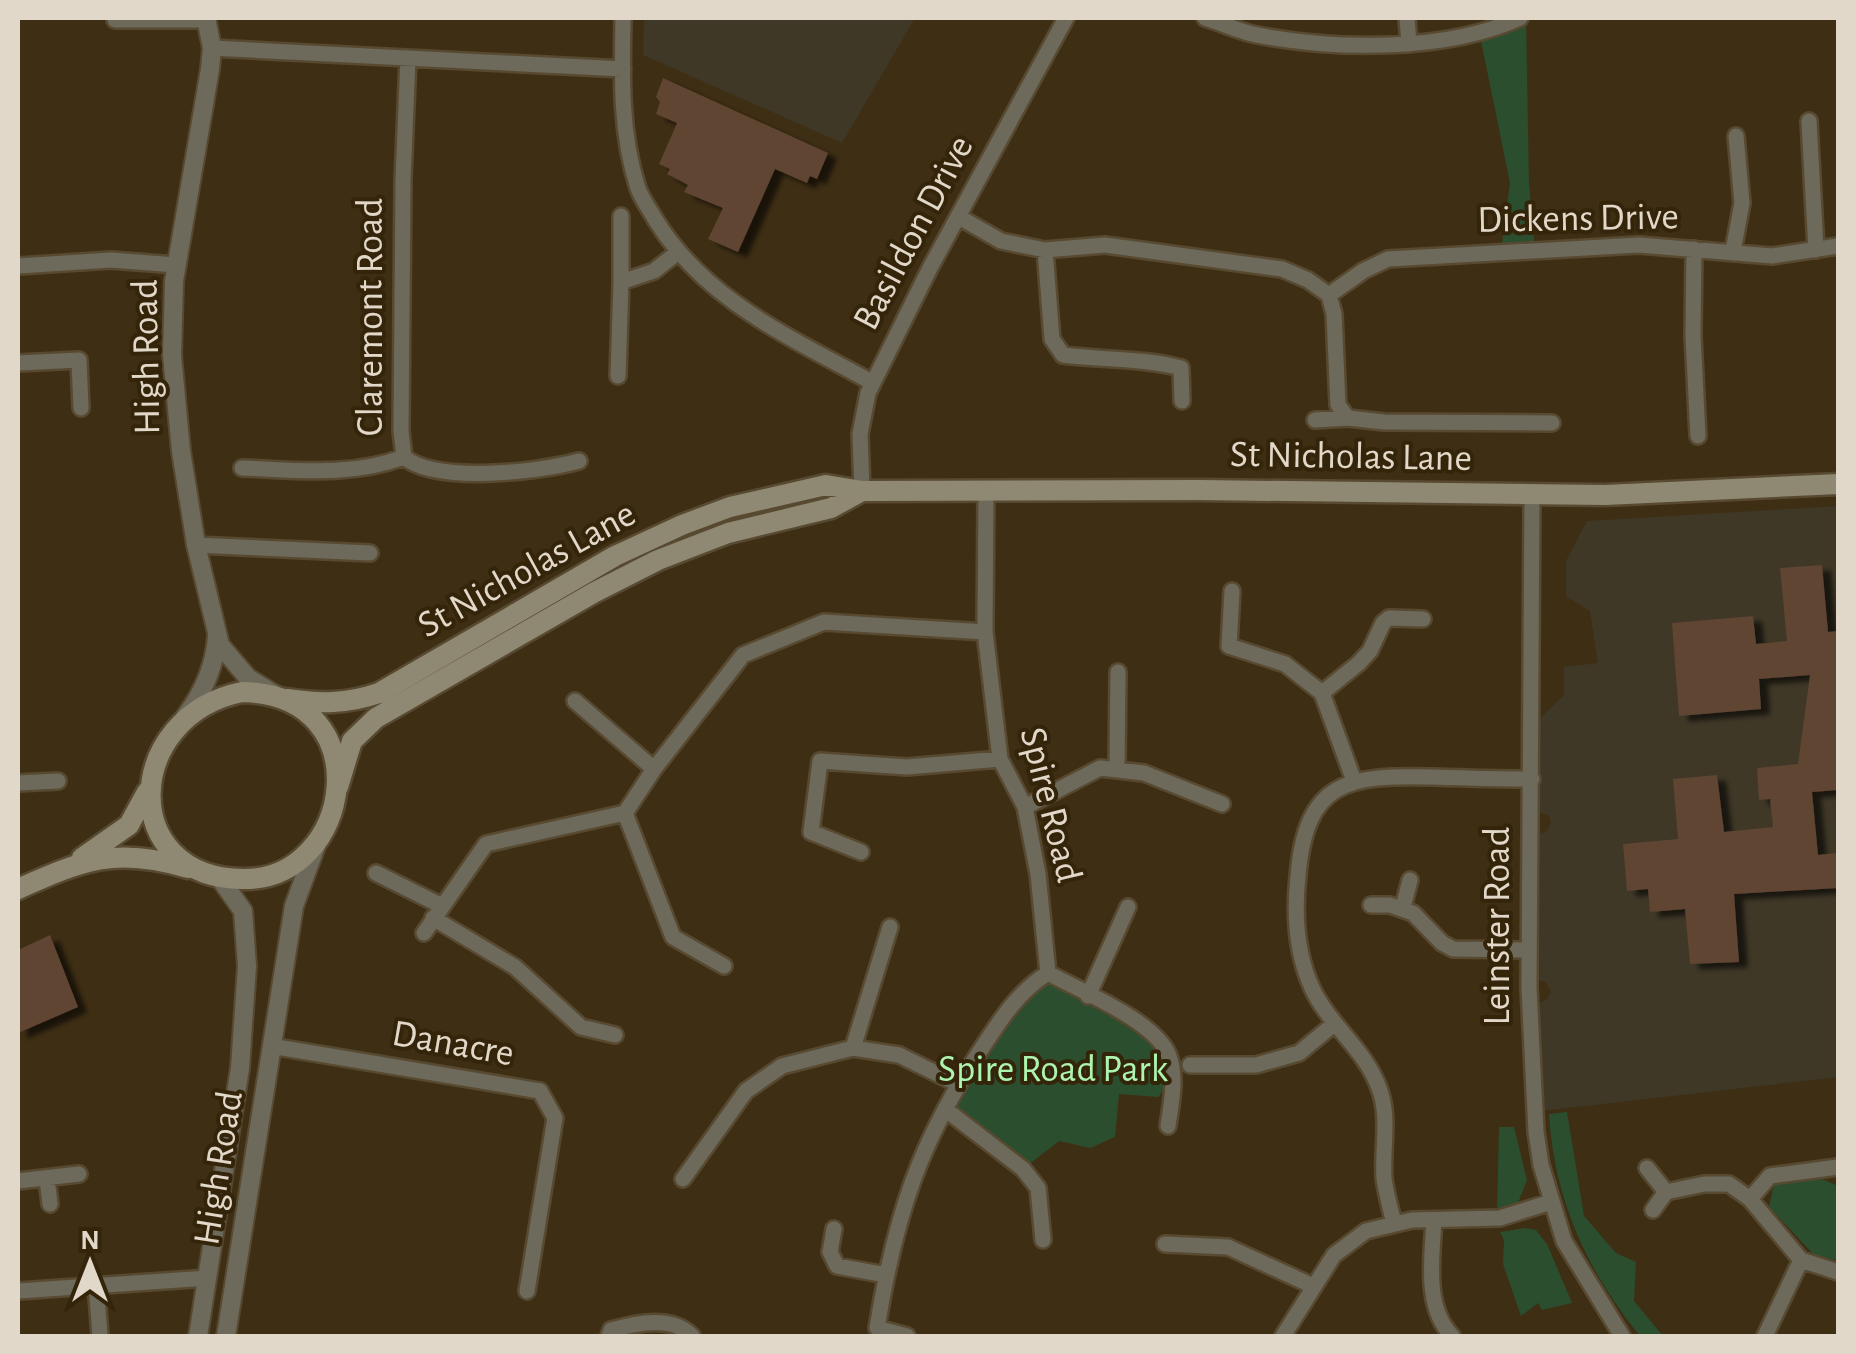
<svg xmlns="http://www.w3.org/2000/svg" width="1856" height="1354" font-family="'Alegreya Sans',sans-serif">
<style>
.education{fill:#3f3827}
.green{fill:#2b4e2e}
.building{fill:#5f4432;filter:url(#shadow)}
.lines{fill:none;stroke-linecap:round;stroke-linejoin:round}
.minor-casing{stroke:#584931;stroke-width:20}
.tertiary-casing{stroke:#584931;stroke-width:22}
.secondary-casing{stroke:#584931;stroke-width:25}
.minor{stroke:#6d6a5c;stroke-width:15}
.tertiary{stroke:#6d6a5c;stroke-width:18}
.secondary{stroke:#8f8974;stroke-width:20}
.labels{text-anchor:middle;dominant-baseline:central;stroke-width:8;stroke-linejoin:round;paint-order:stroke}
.street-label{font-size:38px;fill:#e2d8c9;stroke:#342409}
.park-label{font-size:38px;fill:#acf4b0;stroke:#342409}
</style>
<defs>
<filter id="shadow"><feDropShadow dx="9" dy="5.5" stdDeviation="2.5" flood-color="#0009"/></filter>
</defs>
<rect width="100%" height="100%" fill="#3e2e14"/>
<!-- education -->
<path class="education" d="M644 18H915L842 143 643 55Z
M1838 506V1077L1541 1111 1539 1003 1546 1000 1551 992 1546 982 1539 980 1540 834 1547 831 1551 823 1549 816 1540 812V718L1564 695V667L1598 663 1590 611 1566 596V561L1587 521Z"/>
<!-- green -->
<path class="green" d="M1526 18 1529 184 1535 250 1501 251 1510 183 1479 31Z
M1048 973 1155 1034 1173 1080 1158 1097 1119 1094 1115 1137 1090 1148 1059 1141 1023 1169 945 1109 972 1063Z
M1567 1112 1584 1216 1616 1253 1636 1262 1634 1301 1663 1336H1640C1587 1271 1554 1199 1549 1114Z
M1499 1127H1514L1527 1180 1518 1203 1497 1210Z
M1822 1179 1838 1186V1261L1813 1254 1769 1207 1774 1184Z
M1525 1228 1536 1230 1547 1244 1572 1303 1542 1310 1538 1303 1521 1316 1503 1264 1504 1240 1500 1232Z"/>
<!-- building -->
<path class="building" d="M663 78 828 153 817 179 810 176 807 183 775 169 738 252 708 239 723 208 684 192 688 185 667 174 670 169 659 164 677 123 656 114 660 102 656 97Z
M1822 565 1828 632 1838 631V790L1812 792 1818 855 1838 853V888L1734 894 1739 962 1690 964 1685 909 1650 912 1648 889 1627 891 1623 844 1678 839 1673 779 1717 775 1724 832 1773 827 1770 799 1759 800 1757 768 1798 764 1810 675 1759 679 1761 709 1679 716 1672 623 1753 616 1756 644 1787 641 1780 568Z
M50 935 78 1007 18 1033V950Z"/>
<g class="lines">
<!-- minor casing -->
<g class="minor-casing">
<path id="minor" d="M623 18C622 74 620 131 637 185 640 197 649 208 655 219 705 301 792 338 873 383
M1205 18C1222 23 1240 32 1257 35 1336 50 1446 52 1520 18
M1407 18 1409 44
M115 20H206
M212 48 623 69
M408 58 403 180 401 431 404 457C436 484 539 472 579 461
M1809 121 1816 250
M621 216V282L654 271 678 252
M959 217 1001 241 1045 250 1105 245 1282 269 1308 280 1329 295 1334 314 1338 405 1348 418 1384 422 1552 423
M1694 249 1693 336 1698 436
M1045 250 1052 339 1063 355C1102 360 1143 358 1181 368L1182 401
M1733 251 1742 203 1736 136
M18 266 111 260 176 265
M1329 295 1363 271 1388 259 1639 245 1772 256 1838 246
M18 363 79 360 81 408
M618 376 621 282
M1315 420 1348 418
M242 468C297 470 351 477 404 457
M862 491 860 434 868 393 930 268 1066 18
M986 492 985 632 1000 759 1025 807 1038 874 1048 973C1080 991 1156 1021 1169 1056 1177 1078 1171 1104 1168 1126
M1532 495 1529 988 1536 1132 1541 1165 1564 1241 1622 1336
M196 545 370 553
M1232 591 1229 646 1285 664 1322 693 1354 781
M1322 693 1359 663 1370 651 1383 623 1389 618 1423 619
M575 701 654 769
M1117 770 1118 672
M18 783 58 781
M1025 807 1100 768 1144 773 1222 804
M861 852 811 832 820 761 907 767 1000 759
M376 873 442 906
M1371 905H1390L1413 913 1442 943 1453 949 1529 950
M1403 907 1410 880
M433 918 515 967 581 1027 615 1035
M424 933 486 844 625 813
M724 966 673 937 625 813 654 769 743 655 824 622 985 632
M1088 996 1128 907
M271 1046 540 1091 555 1118 527 1291
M853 1048 890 927
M1190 1065H1256L1299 1053 1334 1024
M945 1109 1023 1169 1038 1188 1043 1240
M1647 1168 1666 1192
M47 1179 50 1204
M683 1179 746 1091 782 1066 853 1048 899 1055 958 1084
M18 1181 79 1174
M1750 1199 1770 1176 1838 1167
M1653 1210 1666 1192 1704 1184H1729L1750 1199 1801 1260 1838 1272
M1434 1220C1432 1258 1424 1307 1452 1336
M1394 1223C1390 1208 1386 1193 1384 1178 1382 1148 1390 1116 1379 1088 1365 1049 1329 1025 1312 988 1296 953 1294 913 1298 876 1306 780 1348 775 1433 777 1466 778 1499 779 1532 779
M834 1229 830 1252 837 1266 886 1275
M1165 1244 1228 1247 1313 1286
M96 1284 100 1336
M18 1291 208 1278
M609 1336 611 1330C637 1323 672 1315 692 1336
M907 1336 877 1328C895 1217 919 1142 982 1048 1001 1019 1018 992 1048 973
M1283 1336 1334 1255 1366 1231 1412 1220 1500 1218 1551 1202
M1765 1336 1801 1260"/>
</g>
<!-- tertiary casing -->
<g class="tertiary-casing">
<path id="tertiary" d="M206 18 212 48 210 69 174 281 172 355 181 451 196 545 220 645 248 678 277 696
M185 717C203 693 215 666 217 636
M198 1336 240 1068 247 966 243 911 219 877
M226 1336 294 906 316 846"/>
</g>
<!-- secondary casing -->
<g class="secondary-casing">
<path id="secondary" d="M242 692C382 694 354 881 243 879 117 878 123 716 242 692Z
M287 699C319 704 347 704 379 693L615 556 682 525 730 507 826 485 862 491 1199 490 1605 495 1838 484
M338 787 352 741 376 718 595 592 658 560 728 533 831 508 862 491
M82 858 129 825 147 792
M18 889C83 860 116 846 188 868"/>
</g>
<!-- minor -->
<use href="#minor" class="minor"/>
<!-- tertiary -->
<use href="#tertiary" class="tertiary"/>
<!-- secondary -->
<use href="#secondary" class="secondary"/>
</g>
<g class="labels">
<!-- street labels -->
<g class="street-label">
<text transform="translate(1578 219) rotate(-1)">Dickens Drive</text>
<text transform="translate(914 233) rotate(-62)">Basildon Drive</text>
<text transform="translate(371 317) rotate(-90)">Claremont Road</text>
<text transform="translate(147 357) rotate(-91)">High Road</text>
<text transform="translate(1351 457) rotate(1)">St Nicholas Lane</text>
<text transform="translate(527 570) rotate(-29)">St Nicholas Lane</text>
<text transform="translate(1050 805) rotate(76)">Spire Road</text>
<text transform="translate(1498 926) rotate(-90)">Leinster Road</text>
<text transform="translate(453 1044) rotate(10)">Danacre</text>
<text transform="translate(219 1168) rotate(-81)">High Road</text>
</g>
<!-- park labels -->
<g class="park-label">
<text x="1053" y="1070">Spire Road Park</text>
</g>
</g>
<!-- border -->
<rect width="1856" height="1354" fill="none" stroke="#e2d8c9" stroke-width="40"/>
<!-- north arrow -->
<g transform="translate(90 1264)" stroke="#342409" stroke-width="8" paint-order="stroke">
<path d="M0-8L18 38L0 25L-18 38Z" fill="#e2d8c9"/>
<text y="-15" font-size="28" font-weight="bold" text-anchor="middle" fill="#e2d8c9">N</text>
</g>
</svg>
